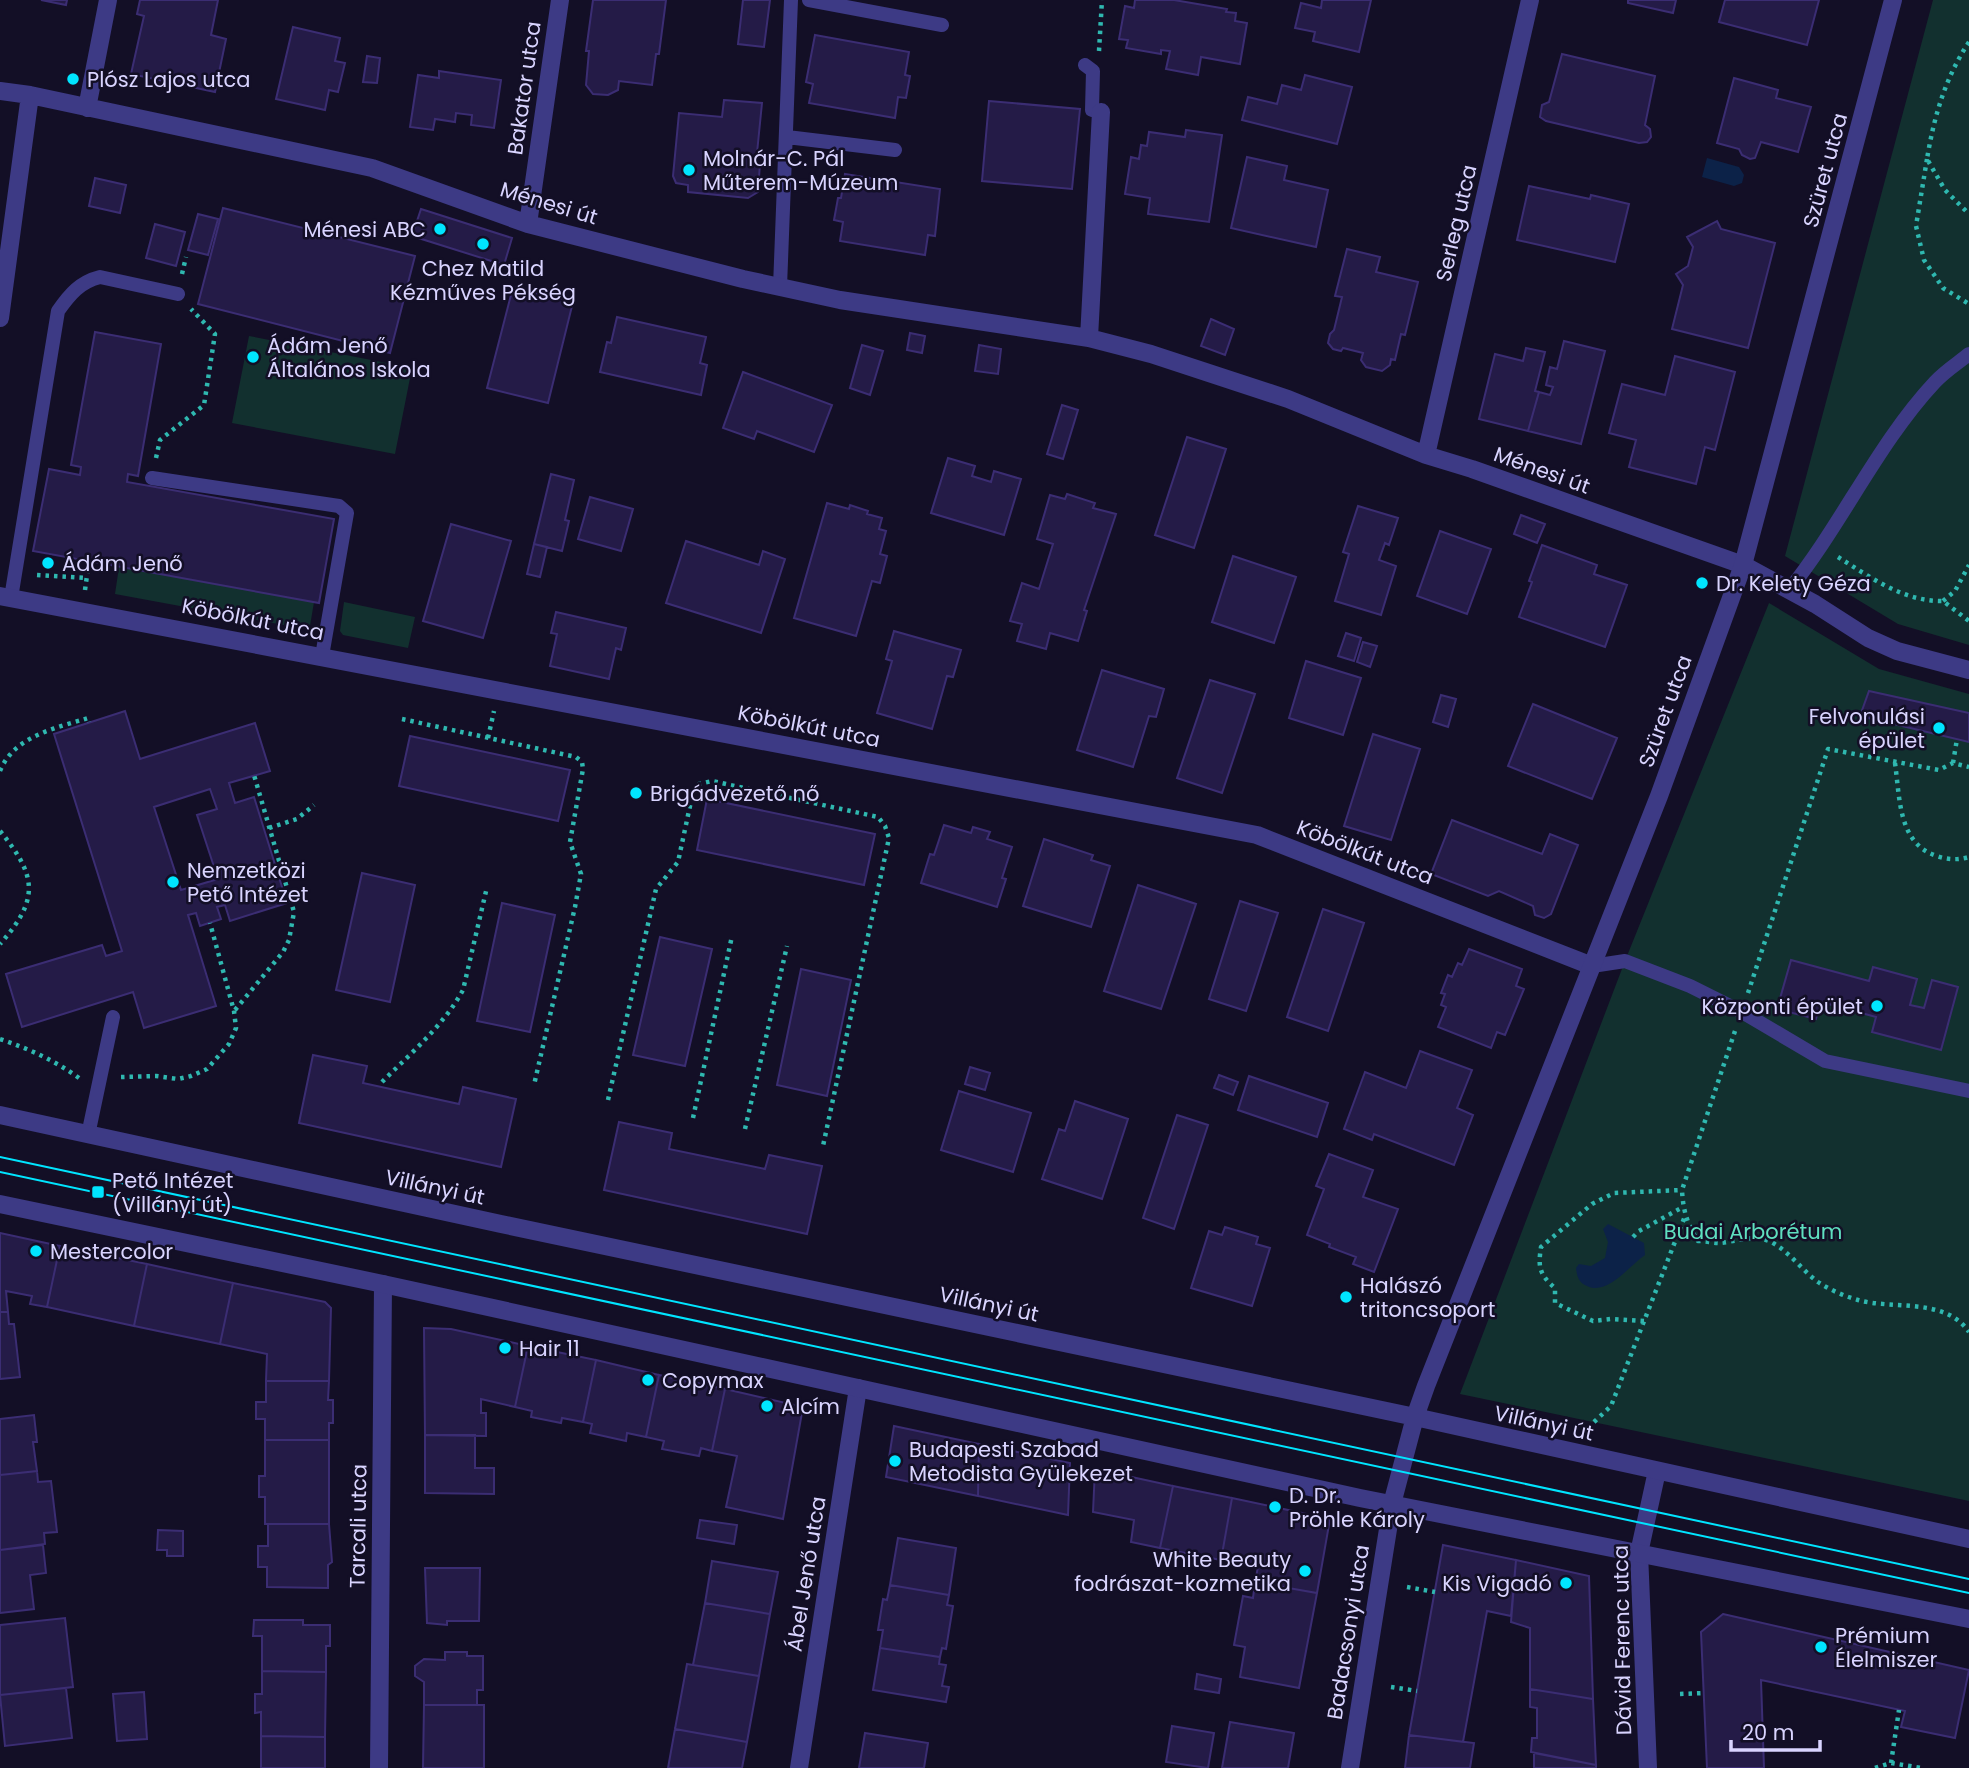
<svg xmlns="http://www.w3.org/2000/svg" width="1969" height="1768" font-family="Poppins,sans-serif">
<style>
.green{fill:#12302f}
.water{fill:#0c2248}
.building{fill:#241b47;stroke:#3b2d73;stroke-width:2;fill-rule:evenodd}
.lines{fill:none;stroke-linecap:round;stroke-linejoin:round}
.path{stroke:#2fb8b0;stroke-width:4.5;stroke-dasharray:3.5 5;stroke-linecap:butt}
.service{stroke:#3d3a85;stroke-width:14}
.minor{stroke:#3d3a85;stroke-width:18}
.tertiary{stroke:#3d3a85;stroke-width:18}
.tram{stroke:#00e5ff;stroke-width:2}
.poi-dot{fill:#00e5ff;stroke:#130f26;stroke-width:2.5}
.labels{text-anchor:middle;dominant-baseline:central;stroke-width:5;stroke-linejoin:round;paint-order:stroke}
.poi-label{font-size:21px;fill:#d9d4ff;stroke:#130f26;text-anchor:start}
.street-label{font-size:21px;fill:#d9d4ff;stroke:#130f26}
.park-label{font-size:21px;fill:#5fe0c0;stroke:#130f26}
</style>
<rect width="100%" height="100%" fill="#130f26"/>
<!-- green -->
<path class="green" d="M1933 0H1969V645L1898 624 1785 556Z
M249 336 412 368 395 454 232 423Z
M119 567 314 602 310 626 305 629 115 594Z
M344 602 415 617 408 648 343 635 340 631Z
M1769 603 1879 669 1969 694V1501L1460 1394 1625 961Z"/>
<!-- water -->
<path class="water" d="M1707 158 1739 167 1744 175 1742 183 1734 186 1702 177Z
M1608 1224 1644 1243 1645 1255C1629 1266 1607 1296 1587 1286 1579 1283 1577 1277 1576 1268L1579 1264 1591 1266 1605 1258 1608 1242 1603 1229Z"/>
<!-- building -->
<path class="building" d="M41 0H67L66 5Z
M140 0H218L211 35 226 39 215 92 131 74 144 16 137 14Z
M593 0H666L659 54H656L652 85 619 81 618 90 608 95 593 94 586 85 589 51H586Z
M743 0H770L764 47 738 44Z
M1135 0H1174L1227 9 1226 12 1236 13 1235 21 1247 23 1240 64 1201 57 1198 75 1166 69 1170 51 1161 50V54L1126 48 1128 40 1119 39 1125 6 1134 8Z
M1322 0H1371L1359 52 1313 41 1315 32 1295 28 1301 3 1321 8Z
M1628 0H1676L1673 13 1628 3Z
M1725 0H1819L1807 45 1719 22Z
M293 27 340 38 335 61 345 63 338 92 329 90 325 110 276 99Z
M815 35 909 52 905 75 910 76 906 98 898 97 895 118 809 103 813 84 806 82Z
M1562 54 1655 76 1645 125 1650 129 1651 137 1647 142 1639 143 1546 121 1540 117 1542 105 1549 102Z
M367 56 380 58 377 83 363 82Z
M439 71 501 80 494 128 471 125 472 115 456 113 455 122 435 119 433 130 410 127 418 75 439 78Z
M1305 75 1352 87 1337 144 1242 120 1248 97 1277 104 1282 85 1301 90Z
M1734 78 1778 90 1776 98 1811 107 1798 152 1761 142 1755 158 1750 159 1742 155 1739 149 1717 143Z
M724 100 762 103 756 163H760L758 192 748 198 688 192V185L676 183 673 176 679 113 722 117Z
M989 101 1080 109 1072 189 982 181Z
M1186 130 1222 135 1209 222 1148 214 1150 198 1125 194 1131 157 1139 159 1141 145 1147 146 1149 132 1185 137Z
M1247 157 1287 166 1284 180 1328 190 1316 247 1231 228Z
M845 174 940 189 935 236 928 235 925 255 840 241 843 222 834 220 838 198H841Z
M95 178 126 185 120 213 89 206Z
M1529 186 1590 199 1591 195 1629 204 1615 262 1517 240Z
M223 208 415 256 390 353 198 304Z
M421 209 512 238 504 265 412 236Z
M198 214 218 219 208 255 188 250Z
M1717 221 1721 229 1775 243 1748 348 1672 329 1683 285 1676 274 1688 266 1693 247 1687 237Z
M155 224 185 232 176 266 146 258Z
M1347 249 1380 257 1376 272 1418 282 1405 335 1401 334 1395 360 1391 359 1390 365 1382 371 1366 367 1361 360 1363 353 1343 348 1341 351 1333 349 1328 343 1330 334 1334 330 1342 297 1335 296Z
M513 287 573 302 548 403 487 388Z
M617 317 706 337 700 363 707 365 701 395 600 372 607 342 611 343Z
M1211 319 1234 329 1225 355 1201 346Z
M95 332 161 344 138 476 128 474 127 482 334 519 319 603 33 551 49 469 80 475 81 467 71 465Z
M910 333 925 336 922 353 907 350Z
M1564 341 1605 351 1581 444 1528 431 1539 392 1550 395 1553 387 1546 385 1550 367 1557 369Z
M862 345 883 351 870 395 850 388Z
M979 345 1001 349 998 374 975 371Z
M1526 348 1545 352 1535 391 1539 392 1528 431 1479 419 1495 354 1523 361Z
M1675 356 1735 372 1715 450 1705 447 1696 484 1629 467 1636 440 1609 433 1622 384 1665 395Z
M743 372 832 405 814 452 757 431 754 439 723 428Z
M1062 405 1078 410 1063 459 1047 454Z
M1187 437 1226 449 1194 548 1155 535Z
M948 458 975 466 972 476 991 482 994 471 1021 479 1004 535 931 513Z
M551 474 574 480 565 520 569 521 562 551 534 544Z
M1067 494 1095 503 1093 508 1116 514 1084 610 1087 611 1078 641 1050 633 1046 649 1017 641 1022 624 1010 621 1022 583 1039 589 1053 544 1037 539 1050 495 1065 499Z
M590 497 633 509 621 551 578 539Z
M827 503 849 509 850 505 868 511 867 514 882 518 879 529 886 531 880 554 887 556 880 583 872 581 856 636 794 618Z
M1358 506 1398 518 1389 545 1385 543 1379 560 1396 566 1381 615 1335 601 1349 554 1343 552Z
M1521 515 1545 524 1537 543 1514 534Z
M451 524 511 541 483 638 423 621Z
M1440 531 1491 549 1467 614 1417 596Z
M686 541 759 565 763 551 785 559 761 633 666 603Z
M534 544 547 547 540 577 527 574Z
M1542 545 1597 565 1594 574 1627 585 1605 647 1519 617 1532 582 1529 581Z
M1233 556 1296 577 1274 643 1212 622Z
M556 612 626 628 621 650 616 648 609 679 550 666 557 634 551 633Z
M894 631 961 650 953 677 947 676 932 729 877 713 892 661 886 659Z
M1346 633 1361 638 1354 661 1338 656Z
M1363 642 1377 646 1370 667 1357 662Z
M1306 661 1361 678 1343 735 1289 718Z
M1102 670 1164 689 1156 717 1149 716 1133 767 1077 750Z
M1210 680 1255 694 1222 793 1177 778Z
M1869 691 1969 713V742L1860 716Z
M1441 695 1456 699 1448 727 1433 722Z
M1533 704 1617 738 1592 799 1508 766Z
M125 711 140 759 255 723 270 771 229 783 235 803 254 797 287 903 230 921 225 905 217 907 221 919 200 926 196 913 188 915 216 1006 144 1028 133 992 22 1027 6 974 102 945 106 956 122 951 54 734ZM210 789 217 809 197 815 218 879 181 890 154 807Z
M1373 734 1420 749 1391 840 1344 826Z
M410 736 570 770 558 821 399 786Z
M707 799 875 834 864 885 697 850Z
M1452 820 1542 854 1550 834 1578 845 1551 914 1544 918 1535 915 1533 906 1499 891 1488 896 1431 874Z
M944 825 971 833 973 827 990 832 987 839 1012 847 1002 878 1006 879 997 907 921 883 930 854 934 855Z
M1044 839 1093 855 1091 860 1110 866 1091 927 1023 906Z
M362 873 415 885 390 1002 336 990Z
M1138 885 1196 904 1161 1009 1104 991Z
M1240 901 1278 913 1246 1011 1209 999Z
M502 903 555 915 530 1032 477 1021Z
M1323 909 1364 923 1328 1031 1287 1017Z
M660 937 712 949 685 1066 633 1055Z
M1469 949 1522 969 1516 986 1524 989 1505 1035 1497 1032 1491 1048 1438 1027 1446 1007 1441 1005 1445 994 1441 993 1448 975 1452 977 1458 963 1462 965Z
M1791 960 1869 981 1873 967 1917 979 1910 1005 1924 1008 1932 980 1958 987 1941 1050 1872 1032 1876 1017 1821 1002 1816 1019 1777 1009Z
M801 969 851 980 827 1096 777 1085Z
M1420 1051 1472 1070 1457 1108 1473 1115 1454 1165 1374 1134 1372 1140 1344 1129 1365 1072 1406 1088Z
M313 1055 367 1066 363 1083 459 1104 463 1087 516 1099 501 1167 299 1123Z
M970 1067 990 1073 985 1090 965 1084Z
M1219 1075 1238 1082 1233 1095 1214 1088Z
M1249 1076 1328 1103 1317 1137 1238 1110Z
M959 1091 1031 1113 1013 1172 941 1150Z
M1075 1101 1128 1119 1102 1199 1042 1179 1059 1129 1065 1131Z
M1177 1115 1208 1125 1174 1229 1143 1218Z
M619 1122 672 1133 669 1149 765 1169 769 1155 822 1166 807 1234 604 1190Z
M1329 1154 1373 1170 1363 1197 1398 1209 1374 1272 1353 1264 1356 1257 1329 1247 1330 1244 1307 1235 1324 1189 1316 1186Z
M1225 1227 1258 1237 1256 1244 1270 1248 1252 1306 1191 1288 1209 1231 1222 1235Z
M0 1233 60 1246 47 1307 30 1304 32 1296 6 1291 8 1312H0Z
M60 1246 147 1264 134 1326 47 1307Z
M147 1264 233 1283 220 1344 134 1326Z
M233 1283 325 1302 331 1308 329 1381H266L267 1354 220 1344Z
M0 1312H8L9 1324H14L20 1377 0 1379Z
M424 1328 451 1329 528 1346 515 1407 481 1399V1413H486V1436L425 1435Z
M528 1346 596 1360 583 1422 562 1418 561 1423 531 1417 532 1411 515 1407Z
M596 1360 659 1375 646 1437 627 1433 626 1441 590 1433 592 1424 583 1422Z
M659 1375 725 1389 712 1451 701 1448 699 1456 662 1449 664 1441 646 1437Z
M266 1381H329L328 1400H333V1423H329V1440H265V1419H256V1402H266Z
M725 1389 803 1407 783 1519 726 1507 737 1456 712 1451Z
M34 1415 37 1442H33L37 1471 0 1475V1419Z
M894 1426 979 1444 978 1496 886 1477Z
M425 1435H475V1468H494V1494L425 1493Z
M265 1440H329V1524H265V1497H259V1476H265Z
M979 1444 1070 1463 1068 1515 978 1496Z
M1095 1469 1173 1486 1160 1548 1131 1542 1134 1520 1093 1512Z
M37 1471 38 1482 51 1481 57 1532 44 1533 45 1544 0 1550V1475Z
M1173 1486 1232 1498 1221 1560 1160 1548Z
M1232 1498 1330 1519 1317 1593 1255 1582 1258 1567 1221 1560Z
M700 1520 737 1525 734 1544 697 1538Z
M268 1524H329L332 1562 328 1565V1588L267 1587V1567H258V1546H268Z
M158 1530 183 1531V1556H167V1550H157Z
M898 1538 956 1548 949 1595 890 1585Z
M43 1545 46 1573 30 1575 34 1609 0 1613V1550Z
M1443 1545 1516 1560 1511 1616 1487 1611 1463 1742 1409 1735Z
M1516 1560 1589 1576 1593 1699 1530 1689V1628L1511 1622Z
M712 1561 778 1572 770 1614 705 1603Z
M425 1568H480L479 1621H447V1625L427 1623Z
M1255 1582 1317 1593 1299 1688 1240 1677 1245 1647 1234 1645 1243 1596 1253 1598Z
M890 1585 949 1595 947 1605 953 1606 946 1649 942 1648 940 1657 880 1648 883 1630H878L883 1599 887 1600Z
M705 1603 770 1614 759 1676 693 1665Z
M1723 1614 1969 1670 1955 1738 1901 1727 1905 1711 1761 1680 1764 1768H1707L1701 1632Z
M65 1618 73 1687 0 1695V1625Z
M254 1620H303V1625H330V1646H326V1672L262 1671V1636H253Z
M880 1648 940 1657 939 1664 946 1665 942 1686 949 1687 946 1702 873 1690Z
M445 1652H467V1656H483V1690H477V1705H424V1682L415 1676V1666L424 1659 445 1660Z
M687 1664 759 1676 747 1742 675 1729Z
M262 1671 326 1672 325 1737 261 1736V1712L255 1713V1694H262Z
M1197 1674 1221 1679 1219 1693 1195 1689Z
M66 1688 72 1738 5 1746 0 1695Z
M1530 1689 1593 1699 1596 1765 1531 1752 1532 1738H1537V1708L1530 1707Z
M144 1692 147 1739 117 1741 113 1694Z
M424 1705H484V1768H423Z
M1230 1722 1294 1733 1288 1768H1222Z
M1172 1726 1214 1733 1208 1768 1166 1762Z
M675 1729 747 1742 742 1768H668Z
M865 1733 928 1743 924 1768H859Z
M1409 1735 1474 1743 1470 1768H1405Z
M261 1736 325 1737V1768H261Z
M1534 1753 1596 1765V1768H1534Z"/>
<g class="lines">
<!-- path -->
<path class="path" d="M1969 42C1945 78 1934 117 1927 159L1945 190 1969 214
M1099 51 1102 0
M1927 159 1916 226 1924 260 1943 288 1969 304
M182 274 186 257
M156 458 160 440 204 405 215 334 191 309
M1838 557C1870 577 1904 602 1943 601L1969 621
M37 575 86 578
M85 590 89 561
M1943 601 1955 591 1969 565
M402 719 576 757 582 762 583 769 570 842 581 874 575 907 534 1085
M488 738 494 711
M1895 763C1900 798 1898 844 1937 856 1948 860 1958 860 1969 857
M1953 763 1957 739
M0 771C14 736 56 728 88 718L89 722
M269 828 297 819 314 805
M0 831C37 876 40 899 0 944
M1748 993 1828 749 1939 770 1953 763 1969 767
M235 1010 283 952 289 940 294 912 254 775
M1735 1031 1682 1190C1683 1210 1687 1224 1698 1241 1705 1241 1713 1243 1720 1243 1733 1242 1749 1236 1763 1239 1785 1245 1800 1269 1818 1282 1830 1290 1844 1296 1858 1300 1893 1310 1945 1297 1969 1332
M0 1039C29 1049 54 1060 79 1078
M121 1077 156 1076 178 1079 191 1076 207 1069 229 1044 236 1028 234 1011 210 923
M382 1082C410 1054 444 1025 463 990L487 887
M608 1100 656 889 678 862 693 792 699 784 712 781 878 817 885 826 889 838 823 1146
M693 1118 732 936
M745 1129 787 946
M1633 1237 1639 1231 1683 1207
M1644 1321 1611 1319 1593 1321 1555 1303V1288C1539 1274 1538 1267 1541 1247L1592 1204 1614 1193 1682 1190
M1594 1422 1611 1406 1685 1216
M1407 1587 1435 1592
M1391 1687 1417 1691
M1680 1694 1705 1693
M1891 1763 1899 1710
M1875 1768 1891 1763 1922 1768"/>
<!-- service -->
<path class="service" d="M809 0 942 25
M1085 65 1093 71 1092 110 1101 112
M787 137 895 150
M780 287 791 0
M152 478 339 506 347 513 322 656
M1789 590C1842 524 1878 443 1935 382 1945 371 1958 363 1969 354
M11 598 58 311C70 294 80 282 100 277L178 294
M1592 966 1625 961 1690 986 1742 1012 1825 1061 1969 1091
M88 1135 113 1017"/>
<!-- minor -->
<path class="minor" d="M0 91 30 95 372 168 528 224 743 279 840 300 1089 338 1151 354 1288 399 1426 455 1472 469 1743 565 1815 604 1868 638 1897 651 1969 670
M87 108 108 0
M528 224 560 0
M0 318 30 95
M1089 338 1101 112
M1426 455 1530 0
M0 596 1257 835 1592 966
M379 1768 383 1284
M799 1768 858 1388
M1350 1768 1392 1504
M1648 1768 1639 1553 1657 1471"/>
<!-- tertiary -->
<path class="tertiary" d="M0 1115 501 1224 1415 1417 1969 1539
M0 1204 383 1284 1360 1498 1969 1619
M1392 1504 1415 1417 1426 1386 1659 796 1743 565 1893 0"/>
<!-- tram -->
<path class="tram" d="M0 1157 1969 1579
M0 1172 1969 1593"/>
</g>
<!-- markers -->
<g class="poi-dot">
<circle cx="73" cy="79" r="7"/>
<circle cx="689" cy="170" r="7"/>
<circle cx="440" cy="229" r="7"/>
<circle cx="483" cy="244" r="7"/>
<circle cx="253" cy="357" r="7"/>
<circle cx="48" cy="563" r="7"/>
<circle cx="1702" cy="583" r="7"/>
<circle cx="1939" cy="728" r="7"/>
<circle cx="636" cy="793" r="7"/>
<circle cx="173" cy="882" r="7"/>
<circle cx="1877" cy="1006" r="7"/>
<rect x="91" y="1185" width="14" height="14" rx="3.5"/>
<circle cx="36" cy="1251" r="7"/>
<circle cx="1346" cy="1297" r="7"/>
<circle cx="505" cy="1348" r="7"/>
<circle cx="648" cy="1380" r="7"/>
<circle cx="767" cy="1406" r="7"/>
<circle cx="895" cy="1461" r="7"/>
<circle cx="1275" cy="1507" r="7"/>
<circle cx="1305" cy="1571" r="7"/>
<circle cx="1566" cy="1583" r="7"/>
<circle cx="1821" cy="1647" r="7"/>
</g>
<g class="labels">
<!-- poi labels -->
<g class="poi-label">
<text x="87" y="79">Plósz Lajos utca</text>
<text x="703" y="158">Molnár-C. Pál<tspan x="703" dy="24">Műterem-Múzeum</tspan></text>
<text x="426" y="229" text-anchor="end">Ménesi ABC</text>
<text x="483" y="268" text-anchor="middle">Chez Matild<tspan x="483" dy="24">Kézműves Pékség</tspan></text>
<text x="267" y="345">Ádám Jenő<tspan x="267" dy="24">Általános Iskola</tspan></text>
<text x="62" y="563">Ádám Jenő</text>
<text x="1716" y="583">Dr. Kelety Géza</text>
<text x="1925" y="716" text-anchor="end">Felvonulási<tspan x="1925" dy="24">épület</tspan></text>
<text x="650" y="793">Brigádvezető nő</text>
<text x="187" y="870">Nemzetközi<tspan x="187" dy="24">Pető Intézet</tspan></text>
<text x="1863" y="1006" text-anchor="end">Központi épület</text>
<text x="112" y="1180">Pető Intézet<tspan x="112" dy="24">(Villányi út)</tspan></text>
<text x="50" y="1251">Mestercolor</text>
<text x="1360" y="1285">Halászó<tspan x="1360" dy="24">tritoncsoport</tspan></text>
<text x="519" y="1348">Hair 11</text>
<text x="662" y="1380">Copymax</text>
<text x="781" y="1406">Alcím</text>
<text x="909" y="1449">Budapesti Szabad<tspan x="909" dy="24">Metodista Gyülekezet</tspan></text>
<text x="1289" y="1495">D. Dr.<tspan x="1289" dy="24">Pröhle Károly</tspan></text>
<text x="1291" y="1559" text-anchor="end">White Beauty<tspan x="1291" dy="24">fodrászat-kozmetika</tspan></text>
<text x="1552" y="1583" text-anchor="end">Kis Vigadó</text>
<text x="1835" y="1635">Prémium<tspan x="1835" dy="24">Élelmiszer</tspan></text>
</g>
<!-- street labels -->
<g class="street-label">
<text transform="translate(524 88) rotate(-82)">Bakator utca</text>
<text transform="translate(1825 170) rotate(-75)">Szüret utca</text>
<text transform="translate(549 203) rotate(17)">Ménesi út</text>
<text transform="translate(1456 223) rotate(-77)">Serleg utca</text>
<text transform="translate(1542 470) rotate(20)">Ménesi út</text>
<text transform="translate(253 619) rotate(11)">Köbölkút utca</text>
<text transform="translate(1665 711) rotate(-70)">Szüret utca</text>
<text transform="translate(809 726) rotate(11)">Köbölkút utca</text>
<text transform="translate(1365 852) rotate(21)">Köbölkút utca</text>
<text transform="translate(435 1187) rotate(12)">Villányi út</text>
<text transform="translate(989 1304) rotate(12)">Villányi út</text>
<text transform="translate(1544 1423) rotate(12)">Villányi út</text>
<text transform="translate(358 1526) rotate(-89)">Tarcali utca</text>
<text transform="translate(806 1574) rotate(-81)">Ábel Jenő utca</text>
<text transform="translate(1348 1632) rotate(-81)">Badacsonyi utca</text>
<text transform="translate(1622 1640) rotate(-91)">Dávid Ferenc utca</text>
</g>
<!-- park labels -->
<g class="park-label">
<text x="1753" y="1231">Budai Arborétum</text>
</g>
</g>
<!-- scale -->
<path d="M1731 1740v10h89v-10" fill="none" stroke="#d9d4ff" stroke-width="3.5"/>
<text x="1742" y="1740" font-size="21" fill="#d9d4ff" stroke="#130f26" stroke-width="5" paint-order="stroke">20 m</text>
</svg>
